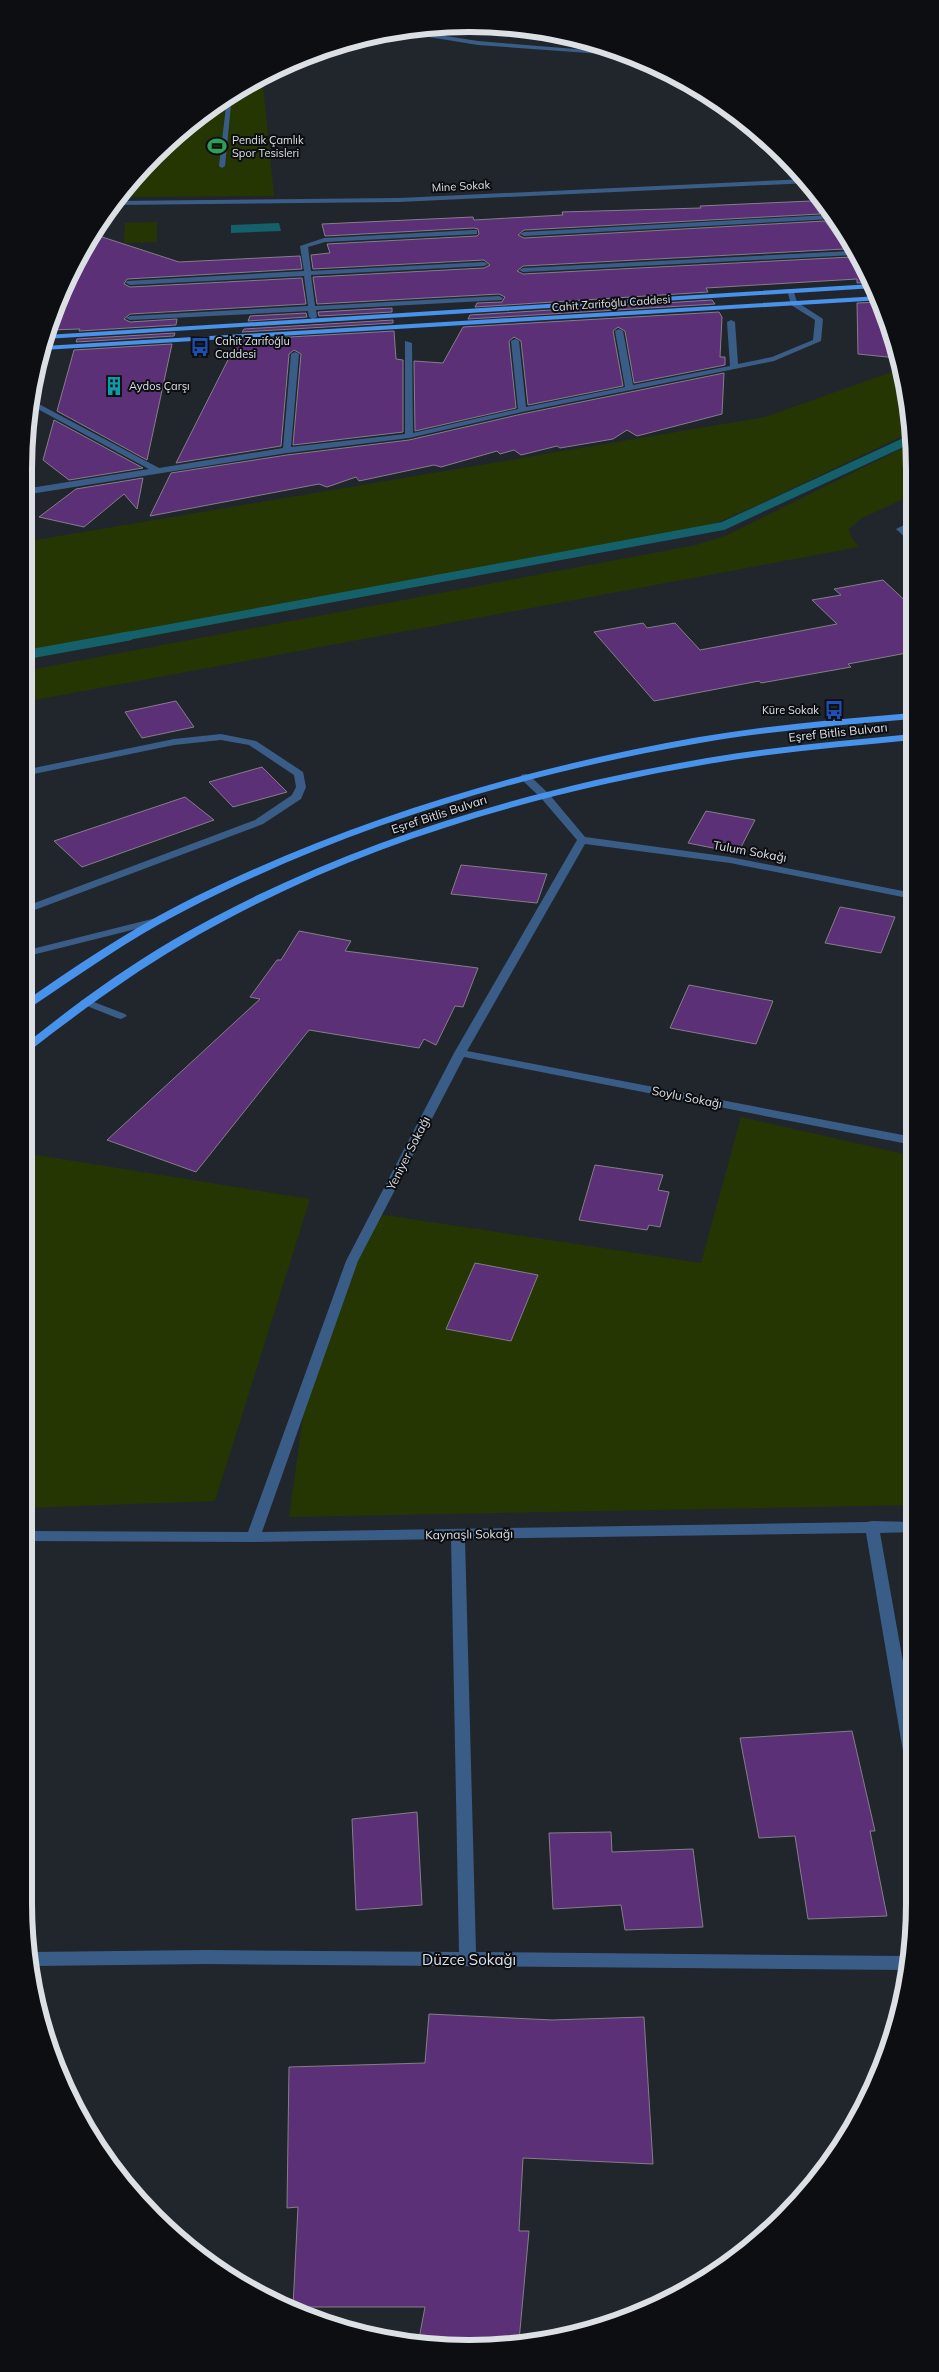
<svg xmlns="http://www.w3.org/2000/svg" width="939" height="2372" font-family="Mulish,sans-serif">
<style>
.green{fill:#253602}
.water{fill:#14616c}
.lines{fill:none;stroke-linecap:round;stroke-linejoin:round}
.stream-far1{stroke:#14616c;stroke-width:8}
.stream{stroke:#14616c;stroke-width:9}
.building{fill:#5c3076;stroke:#847e88}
.minor{fill:#3a5d88;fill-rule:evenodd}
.major{fill:#4792eb;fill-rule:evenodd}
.labels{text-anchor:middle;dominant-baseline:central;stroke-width:4;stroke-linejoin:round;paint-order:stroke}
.far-poi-label{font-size:11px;fill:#dce0e5;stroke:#0c0e12;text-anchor:start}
.far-street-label{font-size:11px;fill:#dce0e5;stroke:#0c0e12}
.street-label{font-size:12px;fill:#dce0e5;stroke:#0c0e12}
.near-street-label{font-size:15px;fill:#dce0e5;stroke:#0c0e12}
.rim{fill:none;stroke:#dce0e5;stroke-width:6}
</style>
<rect width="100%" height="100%" fill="#21262d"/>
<!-- green -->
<path class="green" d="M262 76 274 196 119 197 134 176 198 116Z
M157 222V242L124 243 125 223Z
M900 369 911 411V432L760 504 686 536 24 660V542L765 417Z
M911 444 912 495 862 518 849 529 851 537 859 547 24 702V671L696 545 725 536Z
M741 1117 913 1156 914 1505 289 1517 305 1402 371 1213 701 1263Z
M24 1153 310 1199 215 1501 24 1508Z"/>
<!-- water -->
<path class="water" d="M279 223 281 231 231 233V225Z"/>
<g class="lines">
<!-- stream-far1 -->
<path class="stream-far1" d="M122 637 723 526 911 439"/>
<!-- stream -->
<path class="stream" d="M24 655 129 636"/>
</g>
<!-- building -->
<path class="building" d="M811 201 820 214 524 230 518 235 524 238 825 221 845 249 523 266 517 271 523 274 851 257 857 266V259L871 282 857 283V279L706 288 708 292 475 307 477 303 502 302 505 297 499 294 317 304 313 277 484 268 490 265 484 260 313 269 311 255 330 253 327 244 477 236 479 234 478 229 474 228 325 236 322 224 473 217 474 220 563 215 562 212 701 208 700 206Z
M93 234 179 262 300 256 302 269 127 279 124 284 130 287 302 278 306 304 130 314 124 319 130 322 177 319 176 325 79 331 80 329 47 330 83 247Z
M712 300 715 304 468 319 470 315Z
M882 302 890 332 897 358 858 354 857 303Z
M392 308V312L319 316 318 312Z
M719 312 722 317 720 357H725V365L634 383 625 331 618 327 613 331 623 386 528 405 521 341 514 337 509 341 516 408 415 431 414 361 443 363 463 327Z
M306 313 307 317 248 321 250 316Z
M393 320V323L242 332 244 329Z
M394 331 396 359 403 360V432L293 445 301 354 294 350 289 354 281 446 176 463 238 340Z
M175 333 174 336 76 342 77 339Z
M172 344 147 460 57 411 74 350Z
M724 373 722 414 637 436 627 430 613 439 560 448 557 446 521 455 514 450 500 454 497 451 441 467 434 465 359 481 356 477 327 487 319 484 150 516 171 473 287 455 409 440 522 414Z
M54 420 143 468 69 480 43 460Z
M143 478 137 509 124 494 84 527 39 517 76 489Z
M883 580 912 607V652L848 664 851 667 761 683 759 681 654 701 594 632 643 623 647 628 675 623 700 650 837 624 812 600 841 595 834 589Z
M176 701 194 727 142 738 125 712Z
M262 767 287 792 233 807 209 782Z
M185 797 214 820 82 867 54 841Z
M706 811 755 820 738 853 688 843Z
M461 865 547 874 537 903 451 894Z
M840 907 895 917 881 953 825 943Z
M299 931 351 941 345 951 478 968 463 1007 455 1006 436 1045 424 1039 419 1048 309 1030 196 1172 107 1140 260 999 250 997 277 960H281Z
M689 985 773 1001 756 1044 670 1028Z
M595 1165 663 1175 658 1190 669 1192 660 1227 649 1225 647 1230 579 1220Z
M475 1263 538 1275 511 1341 446 1329Z
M852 1731 875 1831H870L887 1916 808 1919 795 1836 759 1838 740 1738Z
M417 1812 422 1905 356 1910 352 1819Z
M611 1832 612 1852 693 1849 703 1927 625 1930 621 1905 553 1909 549 1833Z
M429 2014 552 2020 644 2017 653 2164 523 2158 519 2231H529L519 2341 418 2344 425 2307H293L298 2207 287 2208 289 2067 425 2063Z"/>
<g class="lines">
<!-- minor -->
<path class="minor" d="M407 30 478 41 624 53 630 56 478 45 398 32Z
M232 95 225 166 222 168 219 166 227 98Z
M807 179 809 183 399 202 113 205 116 201 399 198Z
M829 215 832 219 524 236 520 234 524 232Z
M474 230H477V234L325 242 308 247 311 271 484 262 488 264 484 266 311 275 315 306 499 296 503 298 502 300 316 310 317 317 313 319 309 317 308 311 130 320 126 318 130 316 308 306 304 276 130 285 126 283 127 281 304 271 300 246 324 238Z
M851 251 854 255 523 272 519 270 523 268Z
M787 289H793L797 302 823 319 821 341 774 361 522 412 409 438 287 453 24 495V489L149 469 34 407 35 402 159 468 283 448 291 354 295 352 299 354 291 447 405 434V341L412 343 413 433 518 409 511 341 515 339 519 341 526 407 625 387 615 331 619 329 623 331 633 385 730 366 727 322 731 320 735 322 738 364 772 357 813 340 815 320 791 305Z
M912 521V527L906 530 912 536V544L896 529Z
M221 734 256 741 303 772 306 787 301 799 263 824 24 914V907L255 820 292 795 296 787 294 775 249 745 221 740 174 745 24 776V770L174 739Z
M525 774 529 775 549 794 585 837 730 857 913 893V899L730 863 585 844 467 1051 913 1137V1145L464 1057 358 1261 262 1532 867 1522 872 1521 914 1522V1532L880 1533 915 1729V1781L909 1779 907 1775 866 1533 465 1539 476 1952 905 1956 904 1970 206 1964 34 1966 33 1952 206 1950 459 1952 451 1539 253 1542 24 1541V1531L248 1532 346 1261 454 1053 577 840 541 798 521 779V775Z
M160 917 166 920 164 922 24 957V951Z
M86 999 125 1014 127 1016 121 1019 117 1018 82 1004 80 1002 82 1000Z"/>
<!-- major -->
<path class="major" d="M872 284 875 288 45 339 46 335Z
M879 296 882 300 43 350 44 346Z
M912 713V719C841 725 770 731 700 743 521 774 346 827 184 911 129 939 79 975 28 1009L24 1010V1002C73 968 123 934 177 906 341 822 518 769 699 737 770 725 841 719 912 713Z
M912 734V740C844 747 775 752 708 764 525 795 341 850 181 945 127 977 77 1014 28 1052L24 1053V1045C72 1007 120 971 173 940 336 845 522 790 707 758 775 746 844 741 912 734Z"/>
</g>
<!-- icons -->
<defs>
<g id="stadium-bare" transform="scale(1.5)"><path d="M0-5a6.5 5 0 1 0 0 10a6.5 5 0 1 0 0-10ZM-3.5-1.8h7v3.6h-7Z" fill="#2e9e5b" stroke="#0c0e12" stroke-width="2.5" paint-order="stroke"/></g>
<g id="bus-bare" transform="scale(1.5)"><path d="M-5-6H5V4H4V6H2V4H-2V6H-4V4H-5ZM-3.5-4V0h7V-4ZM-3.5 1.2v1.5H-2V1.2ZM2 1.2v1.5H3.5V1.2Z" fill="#1a4fb4" stroke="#0c0e12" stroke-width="2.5" paint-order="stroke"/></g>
<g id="building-bare" transform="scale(1.5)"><path d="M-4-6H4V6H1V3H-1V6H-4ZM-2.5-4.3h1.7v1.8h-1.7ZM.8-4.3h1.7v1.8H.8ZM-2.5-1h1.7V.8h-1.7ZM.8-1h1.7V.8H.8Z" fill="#0f9aa8" stroke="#0c0e12" stroke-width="2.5" paint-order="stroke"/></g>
</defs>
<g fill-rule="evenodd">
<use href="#stadium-bare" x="217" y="146"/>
<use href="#bus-bare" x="200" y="347"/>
<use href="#building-bare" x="114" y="386"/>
<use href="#bus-bare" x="834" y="710"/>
</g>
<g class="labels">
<!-- far-poi labels -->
<g class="far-poi-label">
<text x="232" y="140">Pendik Çamlık<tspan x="232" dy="13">Spor Tesisleri</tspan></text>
<text x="215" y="341">Cahit Zarifoğlu<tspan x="215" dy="13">Caddesi</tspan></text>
<text x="129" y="386">Aydos Çarşı</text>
<text x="819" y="710" text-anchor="end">Küre Sokak</text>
</g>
<!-- far-street labels -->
<g class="far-street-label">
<text transform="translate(461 186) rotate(-3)">Mine Sokak</text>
<text transform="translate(611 303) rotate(-4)">Cahit Zarifoğlu Caddesi</text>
</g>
<!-- street labels -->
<g class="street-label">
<text transform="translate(838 732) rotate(-6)">Eşref Bitlis Bulvarı</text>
<text transform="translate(439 814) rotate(-18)">Eşref Bitlis Bulvarı</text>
<text transform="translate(750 851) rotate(10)">Tulum Sokağı</text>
<text transform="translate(687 1097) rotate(11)">Soylu Sokağı</text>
<text transform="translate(408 1153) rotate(-63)">Yeniyer Sokağı</text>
<text transform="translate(469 1534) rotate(-1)">Kaynaşlı Sokağı</text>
</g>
<!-- near-street labels -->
<g class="near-street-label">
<text x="469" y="1959">Düzce Sokağı</text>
</g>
</g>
<!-- crop -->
<path d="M0 0H939V2372H0ZM469 32H469A437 437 0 0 1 906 469V1903A437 437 0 0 1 469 2340H469A437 437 0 0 1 32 1903V469A437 437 0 0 1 469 32Z" fill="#0c0e12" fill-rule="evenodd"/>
<path class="rim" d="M469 32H469A437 437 0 0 1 906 469V1903A437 437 0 0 1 469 2340H469A437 437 0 0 1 32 1903V469A437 437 0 0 1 469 32Z"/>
</svg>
